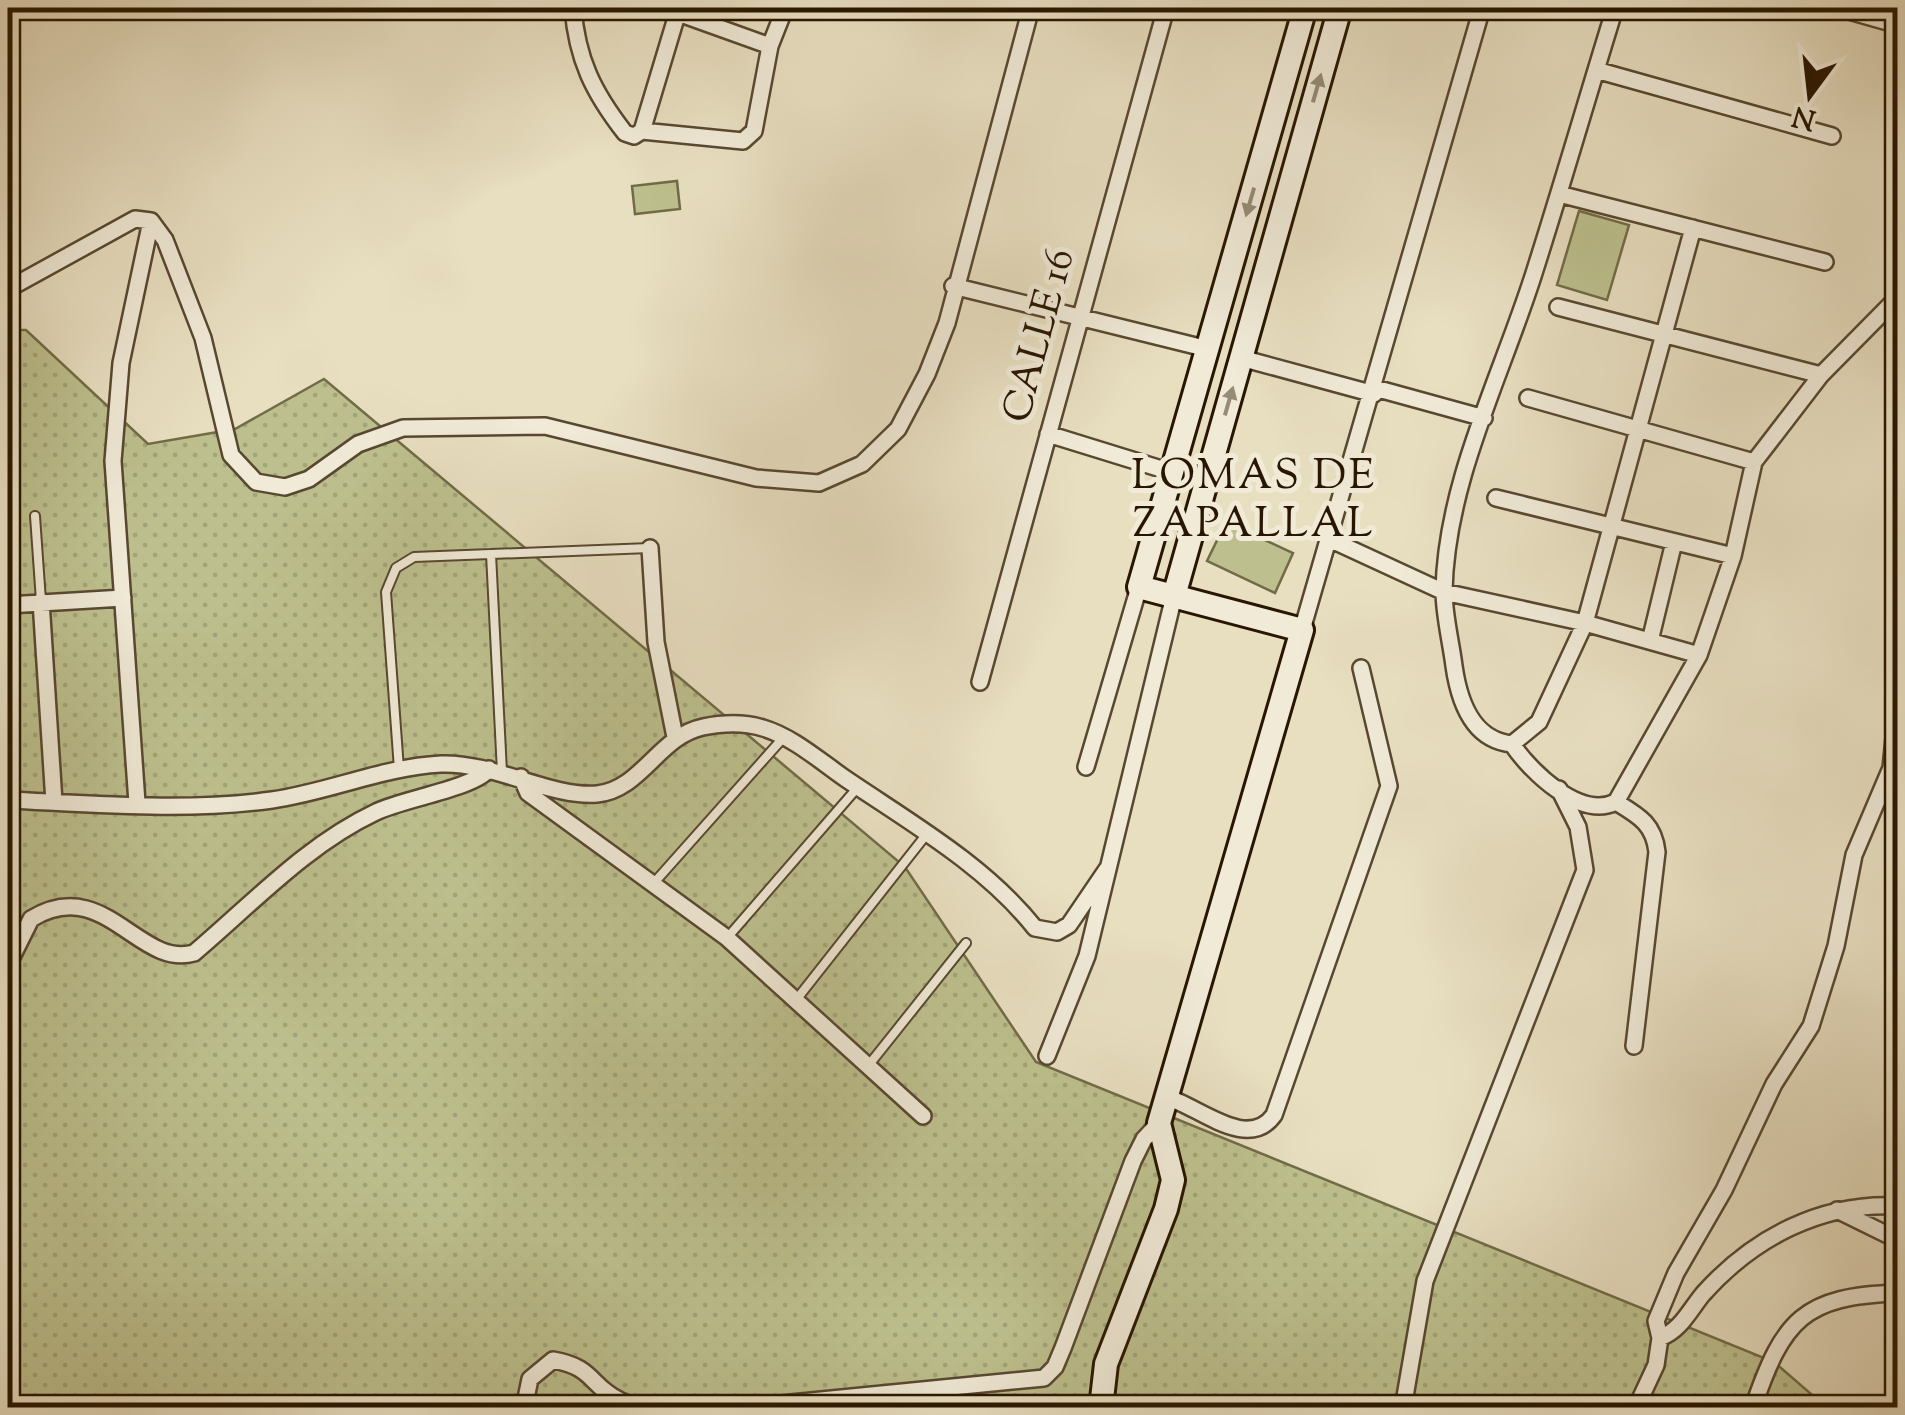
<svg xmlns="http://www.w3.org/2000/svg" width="1905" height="1415" font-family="'Sorts Mill Goudy',serif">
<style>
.grass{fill:url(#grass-dots);stroke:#726b47;stroke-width:2.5}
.pitch{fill:#bdc08e;stroke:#726b47;stroke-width:2.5}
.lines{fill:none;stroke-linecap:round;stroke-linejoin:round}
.lane-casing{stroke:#584830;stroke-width:12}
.street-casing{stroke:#584830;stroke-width:20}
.secondary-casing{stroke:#281600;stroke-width:28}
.lane{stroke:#f0ead7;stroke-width:8}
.street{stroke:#f0ead7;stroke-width:15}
.secondary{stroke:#f0ead7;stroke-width:22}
.oneway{fill:#968b76}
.labels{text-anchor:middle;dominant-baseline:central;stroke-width:10;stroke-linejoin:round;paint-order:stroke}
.street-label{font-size:40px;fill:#281600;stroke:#f0ead7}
.neighbourhood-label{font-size:42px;letter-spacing:2.5px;fill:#281600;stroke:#f0ead7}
</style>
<defs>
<pattern id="grass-dots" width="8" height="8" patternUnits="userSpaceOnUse" patternTransform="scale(2.5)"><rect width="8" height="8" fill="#bdc08e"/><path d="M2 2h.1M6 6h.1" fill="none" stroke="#a2a479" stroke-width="1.8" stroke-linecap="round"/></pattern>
</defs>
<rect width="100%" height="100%" fill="#e8dfc1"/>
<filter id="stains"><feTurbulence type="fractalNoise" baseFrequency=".002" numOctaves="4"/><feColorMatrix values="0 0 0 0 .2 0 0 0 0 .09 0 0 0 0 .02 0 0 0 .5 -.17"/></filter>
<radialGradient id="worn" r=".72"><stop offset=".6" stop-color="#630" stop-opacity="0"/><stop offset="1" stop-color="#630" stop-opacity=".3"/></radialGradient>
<!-- grass -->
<path class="grass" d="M8 330H26L148 444 235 429 324 379 905 867 1036 1062 1774 1362 1826 1407 8 1408Z"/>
<!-- pitch -->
<path class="pitch" d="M677 181 680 209 635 214 632 186Z
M1579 211 1629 225 1607 300 1557 285Z
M1226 522 1293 553 1275 593 1207 561Z"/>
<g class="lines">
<!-- lane casing -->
<g class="lane-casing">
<path id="lane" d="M35 516 41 601
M491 554 502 772
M399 769 386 592 396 568 414 557 650 548
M653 884 783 738
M727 938 858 787
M796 1000 926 835
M868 1066 966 943"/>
</g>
<!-- street casing -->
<g class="street-casing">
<path id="street" d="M573 8C577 59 593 92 625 133L634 136 642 131 743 141 754 131 770 46 785 8
M1615 8C1588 95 1563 182 1535 270 1503 373 1446 481 1444 591 1444 615 1451 642 1454 666 1459 701 1472 740 1512 744L1539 722 1585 623 1693 228
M1838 8 1898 25
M678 13 770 46
M1596 70 1832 136
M642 131 679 8
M1559 194 1825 262
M953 286 1208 349
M8 289 135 219 151 221 165 240 203 338 231 455 256 482 285 487 309 479 358 444 403 428 545 426 756 478 819 483 862 464 898 429 927 374 947 323 1031 8
M1558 307 1821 375
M1241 358 1374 394
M1375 388 1484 418
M1528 398 1754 462
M1048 434 1171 472
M1496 498 1733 556
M1327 538 1444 592 1585 623 1699 655
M650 548 656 642 675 737
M41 601 54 802
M8 605 123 598
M1302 630 1482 8
M1650 641 1674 542
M980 682 1166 8
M1898 699 1891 768 1854 855 1836 946 1811 1026 1774 1084 1724 1190 1676 1273 1656 1321 1660 1338C1681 1330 1689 1311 1703 1294 1753 1238 1821 1202 1898 1206
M1512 744C1530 771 1580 820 1616 802 1639 816 1654 824 1657 852L1634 1046
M1086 767 1139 587
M521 777 528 793 727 938 923 1116
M8 800C94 804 186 812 272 800 329 792 383 767 441 764 494 762 551 798 597 794 641 790 659 736 703 727 723 723 743 722 763 728 793 737 820 761 846 779 911 823 986 866 1035 928L1057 932 1069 925 1107 869
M1616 802 1699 655 1733 556 1754 462 1821 375 1898 297
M137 803 113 461 121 363 151 221
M8 965 31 919C104 874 139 969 194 953 252 904 306 845 376 812 402 799 475 788 489 769
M1047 1056 1087 956 1174 596
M1166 1097C1198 1106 1248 1152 1274 1115L1389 786 1361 668
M1837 1210 1898 1240
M524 1408 530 1379 553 1360C594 1367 589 1385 619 1400 647 1415 691 1406 722 1408
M740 1408 1044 1378 1055 1367 1063 1348 1133 1161 1144 1139 1159 1123
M1403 1408 1425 1281 1585 870 1578 827 1559 789
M1636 1408 1656 1365 1660 1338
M1753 1408C1783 1319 1804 1296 1898 1293
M1890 1408 1898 1397"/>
</g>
<!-- secondary casing -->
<g class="secondary-casing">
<path id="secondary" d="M1174 596 1340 8
M1101 1408 1106 1364 1166 1209 1173 1180 1159 1123 1302 630 1139 587 1305 8"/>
</g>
<!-- lane -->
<use href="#lane" class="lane"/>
<!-- street -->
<use href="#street" class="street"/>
<!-- secondary -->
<use href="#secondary" class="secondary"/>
</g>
<!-- one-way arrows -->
<defs><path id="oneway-solid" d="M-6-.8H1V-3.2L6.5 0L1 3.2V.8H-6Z" transform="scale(2.5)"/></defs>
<g class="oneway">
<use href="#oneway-solid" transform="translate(1317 88) rotate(-74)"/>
<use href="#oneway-solid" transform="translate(1250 202) rotate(106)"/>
<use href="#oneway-solid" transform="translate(1229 401) rotate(-74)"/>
</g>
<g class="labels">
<!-- street labels -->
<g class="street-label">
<text transform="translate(1041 336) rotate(-75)">CALLE 16</text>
</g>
<!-- neighbourhood labels -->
<g class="neighbourhood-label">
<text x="1254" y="478">LOMAS DE<tspan x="1254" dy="48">ZAPALLAL</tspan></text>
</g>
</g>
<!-- margin -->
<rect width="1905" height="1415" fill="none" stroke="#e8dfc1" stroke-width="40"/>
<rect x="10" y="10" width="1885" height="1395" fill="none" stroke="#281600" stroke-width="5"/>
<rect x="20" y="20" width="1865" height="1375" fill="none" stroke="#281600" stroke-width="2.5"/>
<!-- north arrow -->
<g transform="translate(1810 95) rotate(195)" stroke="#f0ead7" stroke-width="8" paint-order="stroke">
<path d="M0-8L18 38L0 25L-18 38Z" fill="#281600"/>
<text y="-15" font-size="28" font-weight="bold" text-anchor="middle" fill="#281600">N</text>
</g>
<rect width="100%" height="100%" filter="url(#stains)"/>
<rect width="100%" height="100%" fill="url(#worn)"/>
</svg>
